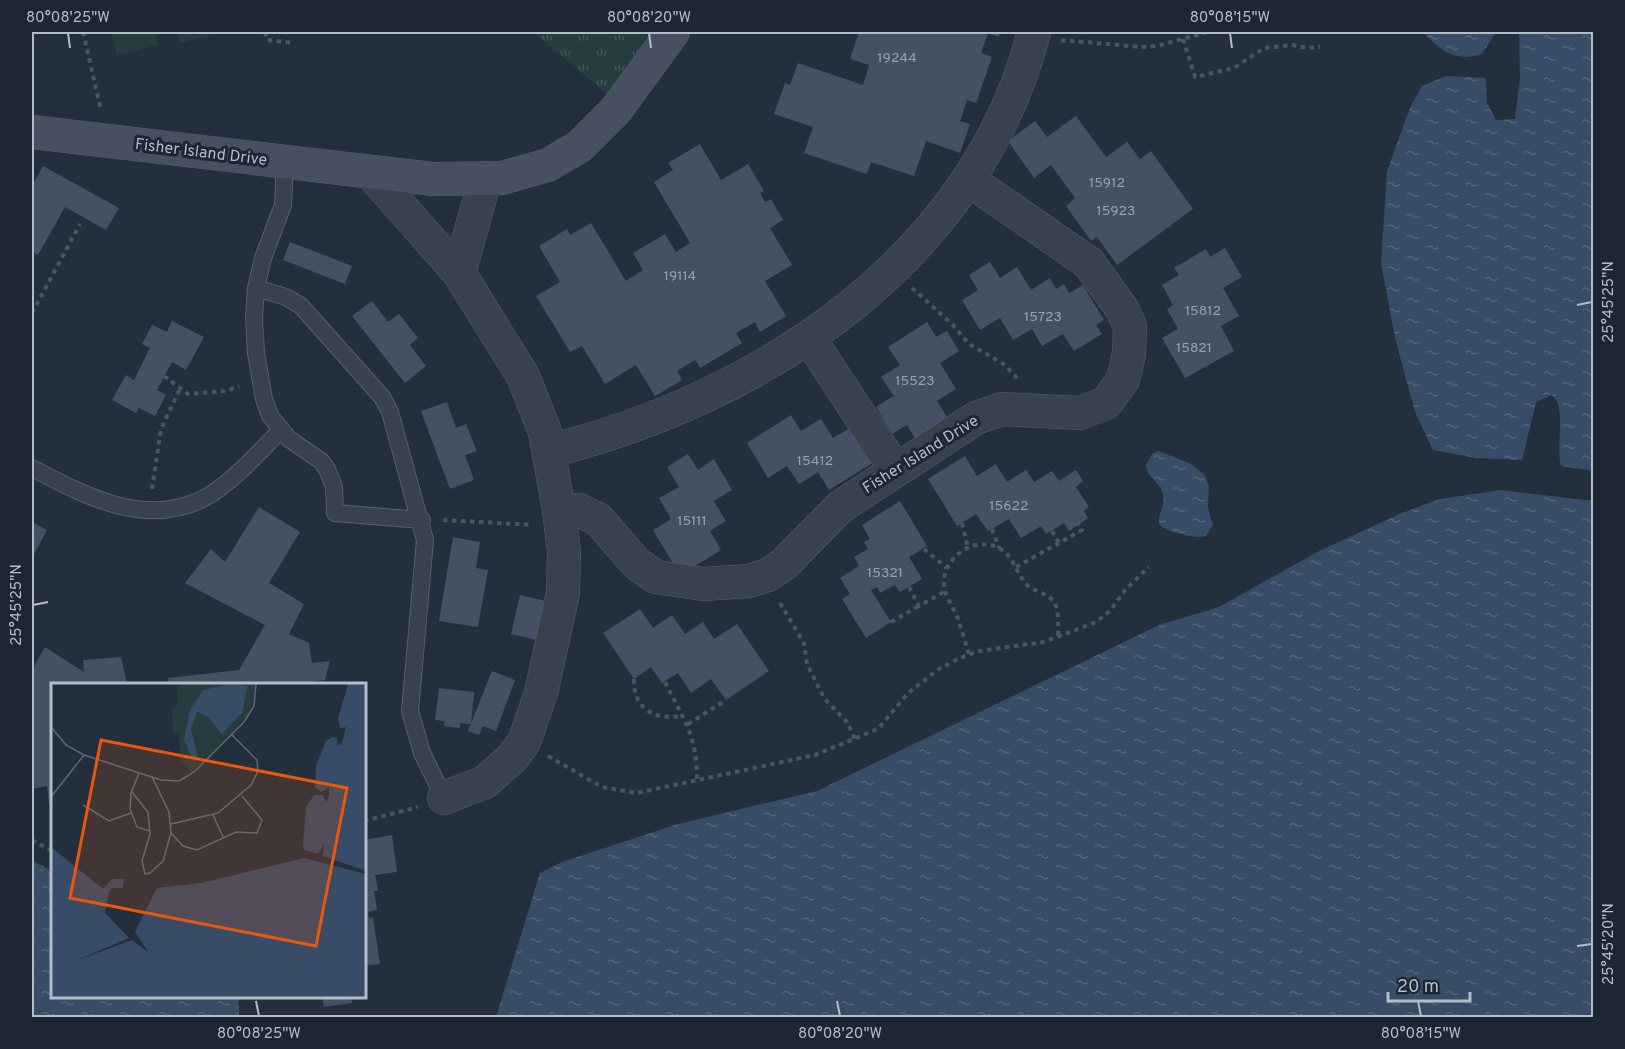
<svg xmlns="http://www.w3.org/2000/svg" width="1625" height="1049" font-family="Overpass,sans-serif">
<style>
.grass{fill:url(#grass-tufts)}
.pitch{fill:#263c3f}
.water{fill:url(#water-ripples)}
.building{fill:#455162}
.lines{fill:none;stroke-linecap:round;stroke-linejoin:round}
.lane-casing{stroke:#565f6c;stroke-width:18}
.street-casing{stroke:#565f6c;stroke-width:34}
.secondary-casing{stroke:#565f6c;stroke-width:34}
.path{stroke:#44595c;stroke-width:4;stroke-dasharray:4.5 4.5;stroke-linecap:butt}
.lane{stroke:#38414e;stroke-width:16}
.street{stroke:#38414e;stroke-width:33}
.secondary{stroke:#465061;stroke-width:33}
.ticks{fill:none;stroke:#b4bcc9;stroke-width:2}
.labels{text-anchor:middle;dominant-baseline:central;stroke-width:6;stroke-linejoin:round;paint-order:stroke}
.number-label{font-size:14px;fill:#98a1af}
.street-label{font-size:16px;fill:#b4bcc9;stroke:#1d2633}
.inset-road{fill:none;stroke:#5e6776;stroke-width:1.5}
.view{fill:#e8590c;fill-opacity:0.15;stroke:#e8590c;stroke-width:3}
.inset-edge{fill:none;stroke:#b4bcc9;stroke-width:3}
.neatline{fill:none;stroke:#b4bcc9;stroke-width:2}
.ticks-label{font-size:15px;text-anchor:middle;fill:#b4bcc9}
</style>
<defs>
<pattern id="grass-tufts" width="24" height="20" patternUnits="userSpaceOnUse" patternTransform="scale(1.5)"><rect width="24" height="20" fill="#263c3f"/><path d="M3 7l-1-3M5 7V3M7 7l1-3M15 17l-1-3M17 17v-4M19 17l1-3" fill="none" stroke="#435659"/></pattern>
<pattern id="water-ripples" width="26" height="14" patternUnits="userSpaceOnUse" patternTransform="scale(1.5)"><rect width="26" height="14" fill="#394c67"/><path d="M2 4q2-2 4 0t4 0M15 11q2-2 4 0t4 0" fill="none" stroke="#53647b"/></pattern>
</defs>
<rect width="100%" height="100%" fill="#242f3e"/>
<!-- grass -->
<path class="grass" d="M533 32H660L613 99Z"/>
<!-- pitch -->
<path class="pitch" d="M111 32H155L158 45 117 55Z
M177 32H221L222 33 180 43Z"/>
<!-- water -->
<path class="water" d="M1423 32H1496L1482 54C1455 62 1442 52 1423 32Z
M1519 32H1593V471L1561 466C1555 447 1568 404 1551 395L1536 402 1522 460 1476 458 1433 450 1415 412 1395 338 1381 263 1387 171 1410 108 1422 86 1446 76 1486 78 1487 103 1496 120 1515 119 1520 78Z
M1159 451 1191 464 1204 474 1209 486 1208 508 1213 525 1206 536C1196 539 1165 532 1159 524 1158 513 1166 504 1163 494 1160 481 1147 478 1146 465L1152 454Z
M1501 490 1593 501V1017H496L540 873 562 862 678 824 817 791 1159 625 1219 607 1319 551 1402 513 1440 499Z
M32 860 52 871V996L238 997 239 1017H32Z"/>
<!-- building -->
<path class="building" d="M859 32H1000L999 37 988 33 981 53 992 57 976 103 967 100 960 121 970 124 960 153 926 141 914 176 871 162 867 174 804 153 813 127 774 114 785 83 790 85 798 63 863 85 869 65 850 59Z
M1076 116 1106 157 1127 142 1140 159 1151 151 1193 209 1117 265 1097 237 1091 241 1066 206 1075 198 1051 165 1034 178 1008 141 1035 121 1047 137Z
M700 144 721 180 748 164 764 191 760 193 765 202 771 199 783 220 770 228 792 265 765 281 786 316 760 332 755 322 736 333 742 343 700 368 695 360 677 371 682 380 655 396 636 365 605 384 582 346 570 352 536 296 560 282 539 246 567 229 570 235 591 223 626 281 643 270 633 253 665 234 676 252 690 243 654 182 673 170 668 163Z
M43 166 119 208 106 230 65 207 38 255 32 252V186Z
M290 242 352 266 345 284 283 260Z
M1225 248 1242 277 1223 288 1239 316 1221 326 1234 351 1185 378 1162 338 1178 329 1167 309 1173 305 1162 285 1179 275 1174 268 1206 249 1210 257Z
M990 262 1000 278 1017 267 1031 290 1050 278 1056 289 1064 284 1069 293 1083 285 1104 320 1096 325 1102 334 1074 351 1063 334 1042 346 1032 329 1013 340 1000 318 980 330 962 300 978 290 969 275Z
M372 301 388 322 399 314 418 338 410 345 426 366 405 383 352 316Z
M172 321 204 337 186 370 172 362 157 390 166 395 155 416 139 408 136 413 112 400 126 375 134 380 150 348 142 344 152 325 167 332Z
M927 322 936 337 947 331 959 351 940 363 956 389 937 401 951 423 918 443 907 425 892 434 876 407 894 396 881 377 900 365 888 347Z
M447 402 456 428 466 424 477 451 465 455 474 480 450 489 421 411Z
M791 415 801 431 821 419 833 438 852 427 874 462 829 490 818 472 799 484 787 466 768 478 747 443Z
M688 454 698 470 714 459 732 490 714 501 726 521 710 531 721 550 680 575 653 530 671 519 659 498 679 487 667 467Z
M965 456 977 476 996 464 1007 482 1026 470 1034 482 1052 471 1059 481 1076 470 1083 481 1076 487 1089 507 1084 511 1088 518 1069 531 1064 523 1046 534 1041 526 1021 538 1009 519 988 531 976 514 957 526 928 479Z
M900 501 927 546 909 557 922 579 900 592 895 585 880 593 877 587 871 590 891 622 866 638 842 599 850 594 840 578 859 566 854 557 868 549 864 542 870 539 862 525Z
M259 507 300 532 269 583 304 604 289 634 309 643 312 663 330 661 325 680 292 684H169L168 678 239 670 265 625 185 583 211 549 225 562Z
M32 522 47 530 32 558Z
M453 537 480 542 476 568 488 570 478 627 439 621Z
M520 595 550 602 541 641 511 634Z
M640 609 653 628 672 615 685 634 703 622 714 639 737 624 769 671 726 700 711 679 691 693 678 673 662 683 651 667 634 679 603 633Z
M45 647 84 672 83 660 121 657 127 684H52V802L49 803 47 786 32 789V670Z
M492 671 515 680 496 731 483 726 479 735 468 731Z
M439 688 474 692 471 724 460 723V728L444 726 445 721 435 720Z
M392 835 397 872 375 875 378 891H374L377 910 368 912 369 918 373 917 380 964 364 966V840Z
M322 996H351L352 1003 324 1007Z"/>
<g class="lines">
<!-- lane casing -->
<g class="lane-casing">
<path id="lane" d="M285 163 283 205 263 258 256 288 254 319 256 353 264 399 270 416 289 439 321 461 327 469 334 487 335 513 422 520
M256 288 286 297 301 306 382 397 390 412 425 540 410 711 422 753 444 798
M32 468C87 497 152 532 213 493 238 476 259 452 280 431"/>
</g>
<!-- street casing -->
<g class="street-casing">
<path id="street" d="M370 172 459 273 523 376 545 432 559 510 564 552 563 593 541 693 524 742 512 758 485 782 444 798
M459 273 485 180
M809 338 895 469
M549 451C765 397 976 258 1034 32
M559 510H578L598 519 636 563 656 577 703 584 749 581 768 575 784 564 840 507 976 418 1002 409 1080 413 1106 403 1123 380 1129 354 1130 326 1122 309 1089 263 969 180"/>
</g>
<!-- secondary casing -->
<g class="secondary-casing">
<path id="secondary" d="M32 132 433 179 502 178 548 165 580 146 616 110 673 32"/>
</g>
<!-- path -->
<path class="path" d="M83 32 101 110
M265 32 267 40 294 43
M1183 39 1195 77 1234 68 1264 48 1293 45 1306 48 1320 47
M1061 40 1141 47 1157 46 1208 32
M912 288 952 324 969 344 1005 365 1019 380
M32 313 80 224
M164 376 188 394 227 391 239 386
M152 489 161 429 180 389
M443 520 532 525
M962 523 968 548
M992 529 999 548
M1052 531 1059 543
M924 549 947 568
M1016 567 1082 530 1078 524
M909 587 919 606 945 591
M780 603 804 643 807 664 824 698 847 722 855 739
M891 622 919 606
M969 654C965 642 962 630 958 619 954 607 945 598 944 585 942 558 974 535 999 548 1014 556 1016 574 1027 585 1036 593 1051 593 1056 606 1059 616 1058 628 1058 638
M634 679C633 710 655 720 683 716
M665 682C685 723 697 734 697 782
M688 724 726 700
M548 756 602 787 637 793 815 755 878 729 908 693 939 669 960 658 979 651 1044 642 1096 622 1110 611 1126 589 1149 567
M364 821 418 807
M32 840 52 851
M32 865 52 876
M237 996V1018"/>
<!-- lane -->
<use href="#lane" class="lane"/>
<!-- street -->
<use href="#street" class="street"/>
<!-- secondary -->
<use href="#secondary" class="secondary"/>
</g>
<!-- ticks -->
<path class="ticks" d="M68 33 70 48M649 33 651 48M1230 33 1232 48M1577 305 1592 302M33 605 48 602M1577 946 1592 944M256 1001 259 1016M837 1001 840 1016M1418 1001 1421 1016"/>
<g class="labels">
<!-- number labels -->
<g class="number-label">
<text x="897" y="58">19244</text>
<text x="1107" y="183">15912</text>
<text x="1116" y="211">15923</text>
<text x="680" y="276">19114</text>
<text x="1203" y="311">15812</text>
<text x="1043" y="317">15723</text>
<text x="1194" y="348">15821</text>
<text x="915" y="381">15523</text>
<text x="815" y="461">15412</text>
<text x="1009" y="506">15622</text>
<text x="692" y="521">15111</text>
<text x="885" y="573">15321</text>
</g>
<!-- street labels -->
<g class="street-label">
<text transform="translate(201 153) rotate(7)">Fisher Island Drive</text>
<text transform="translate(921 455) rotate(-32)">Fisher Island Drive</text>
</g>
</g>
<!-- overview -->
<g transform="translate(51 683)">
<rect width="315" height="315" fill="#242f3e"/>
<path d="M126 1H203L204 11 196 33 140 90 129 76 128 51 122 50 121 25 127 22Z" fill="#263c3f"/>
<path d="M179 1 197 3 191 30 171 51 156 33 146 29 140 46 147 76 143 79 133 57 139 27 152 7ZM297 1H315V188L272 173 273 162 267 171 253 167 252 161 255 124 263 112H272L275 119 278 113V104L270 109 264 104 265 82 275 58 281 54 286 55V62L291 61 295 44 289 45 287 35ZM0 164 52 206 61 196H73L72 205H61L58 209 54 230 78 255 24 278 81 257 98 270 84 249 106 205 150 200 253 175 315 191V314H0Z" fill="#394c67"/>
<path class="inset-road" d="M0 44 15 62 33 72 110 97 128 98 143 89 193 39 203 23 205 1M88 90 80 110 79 126 86 144 99 148M80 108 97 129 99 151 91 178 94 191 99 190 112 178 120 150 118 129 101 94M0 114 33 72M32 122 58 138 80 130M162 132 172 154M120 141 167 130 200 102 207 88 206 77 181 52M120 150 132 163 146 167 185 149 206 150 211 137 191 113"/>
<path class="view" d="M50 57 296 105 265 263 19 215Z"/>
<rect width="315" height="315" class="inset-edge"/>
</g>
<!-- border -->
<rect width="1625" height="1049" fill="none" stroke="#1d2633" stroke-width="66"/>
<!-- scale -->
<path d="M1388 992v9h82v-9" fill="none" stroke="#b4bcc9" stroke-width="3"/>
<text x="1397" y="992" font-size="18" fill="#b4bcc9" stroke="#1d2633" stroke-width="4.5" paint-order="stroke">20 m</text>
<rect x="33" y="33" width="1559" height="983" class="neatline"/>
<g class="ticks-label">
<text x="68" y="22">80°08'25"W</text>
<text x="649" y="22">80°08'20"W</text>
<text x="1230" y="22">80°08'15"W</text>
<text transform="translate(1608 302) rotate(-90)" y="5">25°45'25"N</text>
<text transform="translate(16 605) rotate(-90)" y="5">25°45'25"N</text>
<text transform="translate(1608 944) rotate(-90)" y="5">25°45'20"N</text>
<text x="259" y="1038">80°08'25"W</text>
<text x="840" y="1038">80°08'20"W</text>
<text x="1421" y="1038">80°08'15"W</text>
</g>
</svg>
